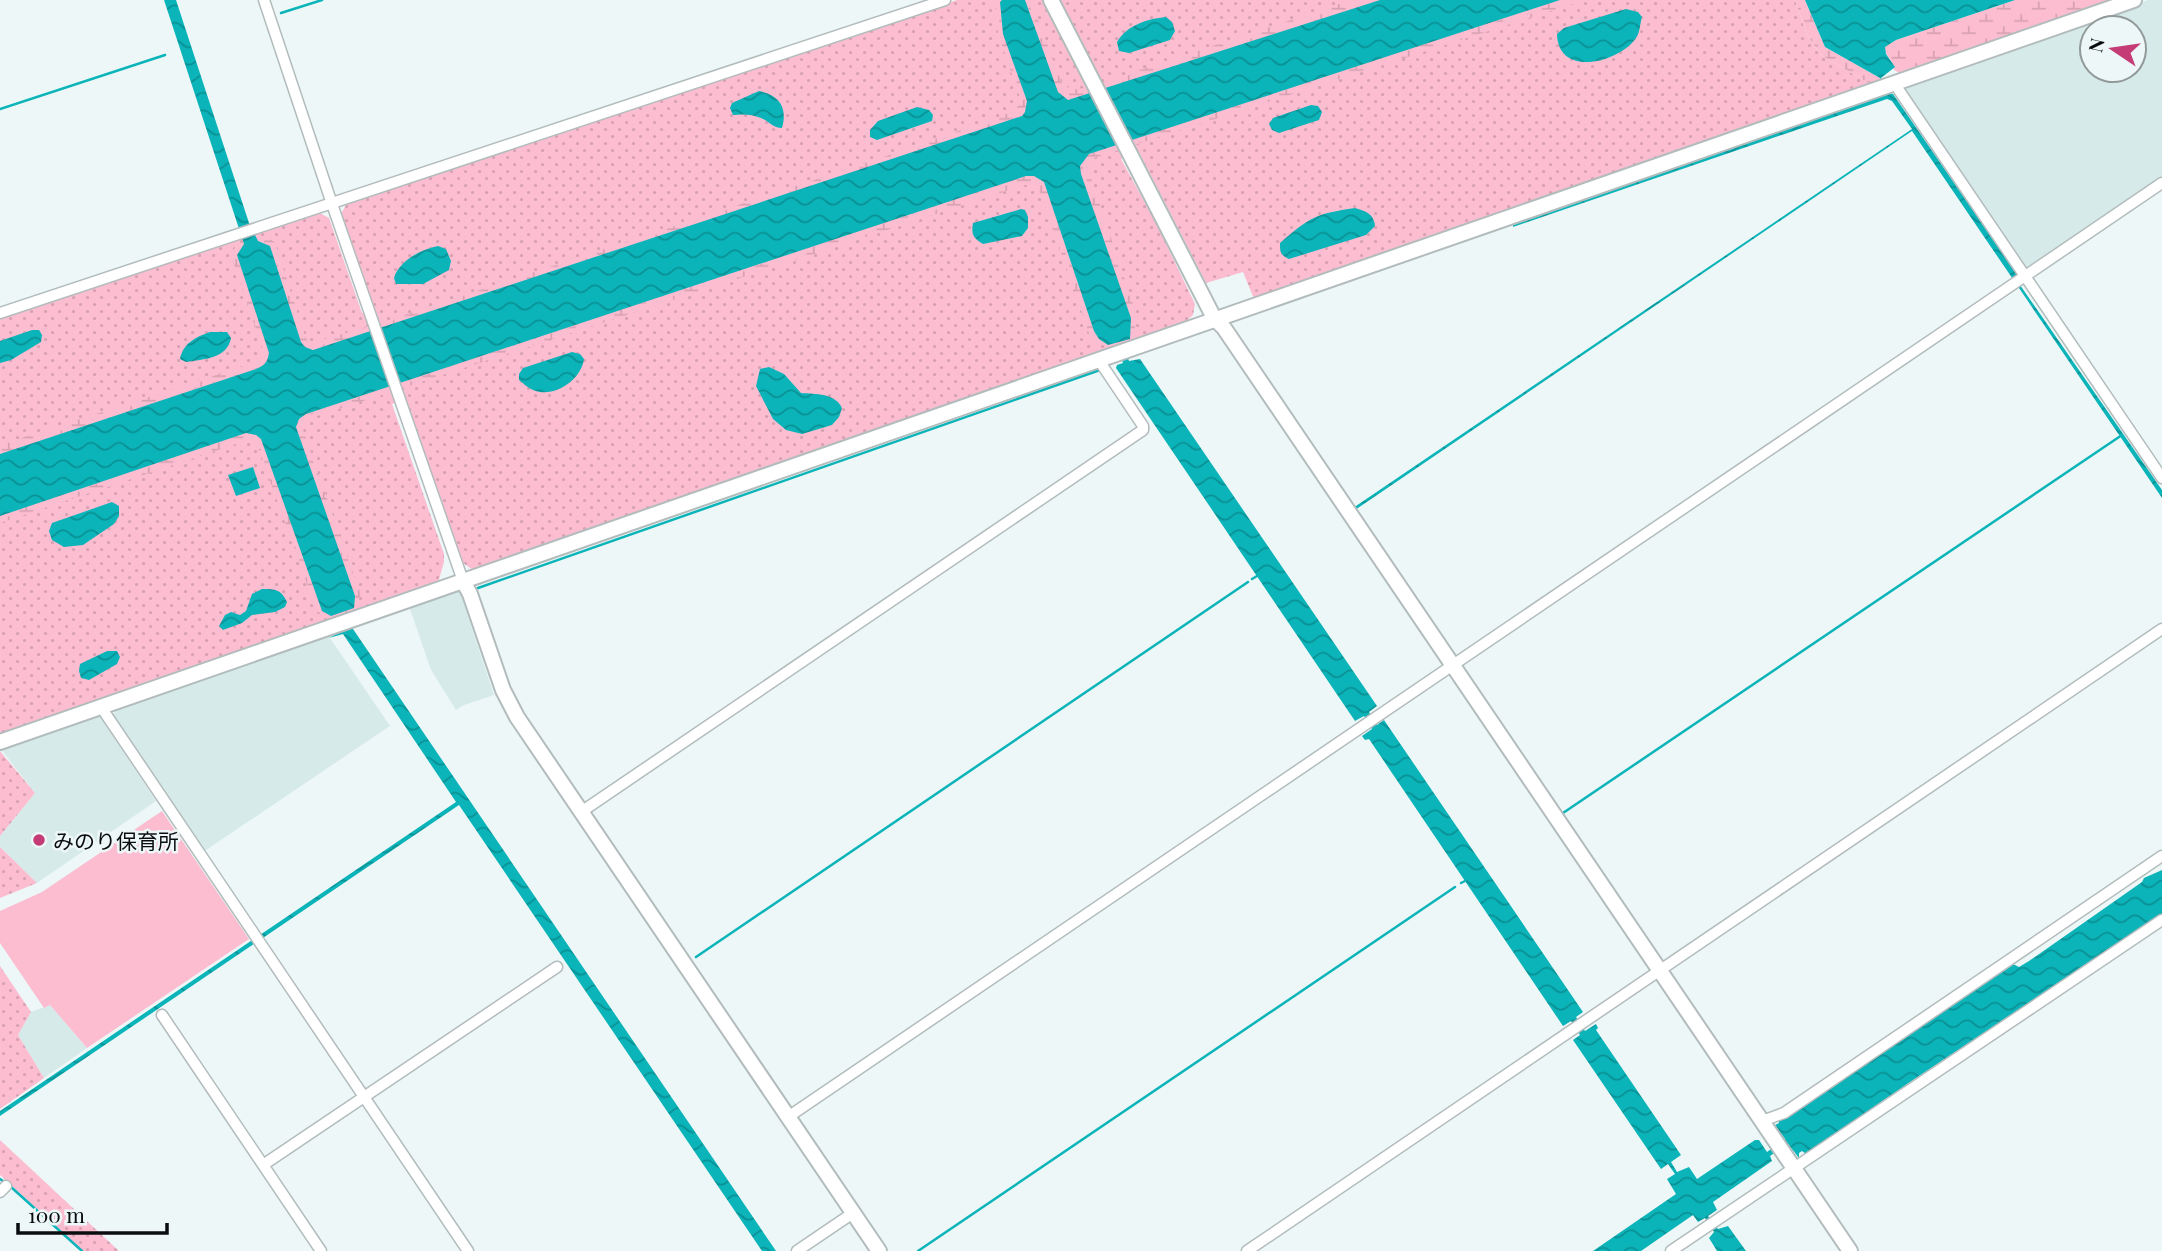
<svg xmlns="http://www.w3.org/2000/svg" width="2162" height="1251" font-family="'Playfair Display','Noto Sans JP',serif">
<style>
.built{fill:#d7eaea;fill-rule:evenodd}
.grass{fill:url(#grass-dots)}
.wetland{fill:url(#wetland-marsh)}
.pitch{fill:#fcbdd1}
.water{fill:url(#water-waves)}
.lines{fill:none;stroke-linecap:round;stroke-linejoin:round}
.stream{stroke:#0bb4b9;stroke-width:2.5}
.street-casing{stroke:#b3bcbd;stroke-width:13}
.secondary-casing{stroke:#b3bcbd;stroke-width:18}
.street{stroke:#fff;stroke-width:10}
.secondary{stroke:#fff;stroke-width:14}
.poi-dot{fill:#c43b76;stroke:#edf7f7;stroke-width:2.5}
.labels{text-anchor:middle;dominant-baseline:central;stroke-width:5;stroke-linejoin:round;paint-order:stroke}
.poi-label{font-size:21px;fill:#0a0d0d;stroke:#edf7f7;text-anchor:start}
</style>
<defs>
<pattern id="grass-dots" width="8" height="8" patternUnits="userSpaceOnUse" patternTransform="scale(1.75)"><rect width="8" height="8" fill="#fcbdd1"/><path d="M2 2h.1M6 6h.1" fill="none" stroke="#d7a1b2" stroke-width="1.8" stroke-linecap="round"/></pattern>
<pattern id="wetland-marsh" width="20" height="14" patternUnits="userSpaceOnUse" patternTransform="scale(1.75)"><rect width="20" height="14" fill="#fcbdd1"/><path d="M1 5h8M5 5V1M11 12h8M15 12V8" fill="none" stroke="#d7a1b2"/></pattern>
<pattern id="water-waves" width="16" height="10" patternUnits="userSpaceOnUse" patternTransform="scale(1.75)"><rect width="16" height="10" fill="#0bb4b9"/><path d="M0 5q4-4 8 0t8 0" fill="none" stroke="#099195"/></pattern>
</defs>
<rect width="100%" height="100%" fill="#edf7f7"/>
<!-- built -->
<path class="built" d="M2148 0H2162V178L2026 271 1904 90 1905 84ZM2092 28H2134V70H2092Z
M459 590 494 695 464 705 456 710 431 670 409 606Z
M328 635 390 726 203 852 112 717 116 710Z
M98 714 156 801 37 883 0 847V836L35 793 0 748Z
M50 1005 87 1048 44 1078 18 1035 31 1012Z"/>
<!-- grass -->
<path class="grass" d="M957 0H1044L1086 82 1058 0H1795L1807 35 1821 55 1872 85 1254 299 1243 272 1206 283 1139 152 1121 159 1156 223 1195 304 1193 315 1186 321 1096 355 473 570 463 563 406 400 392 404 444 554V562L438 583 0 735V317L318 212 329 218 362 313 374 310 341 214 348 201Z
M0 751 35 793 0 836Z
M0 847 37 883 0 898Z
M0 966 31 1012 18 1035 44 1078 0 1109Z
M0 1140 119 1251H83L0 1175Z"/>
<!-- wetland -->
<path class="wetland" d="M994 0H1002L1000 2 1003 34 1027 101 1025 112 1022 116 364 335 313 350 303 345 258 241 263 236 275 242 306 339 311 343 380 323 878 159 1012 112 1019 105V95L998 34Z
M1025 0H1031L1062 84 1073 90 1088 87 1351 0H1380L1068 100 1058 92Z
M1560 0H1585L1094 158 1088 169 1138 319 1130 339 1131 318 1081 173 1080 166 1089 154Z
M1795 0H1805L1825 47 1880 78 1881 82 1872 85 1821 55 1807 35Z
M2015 0H2110L1899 73 1893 69C1896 61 1884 57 1885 47L1896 40Z
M1026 176H1033L1044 182 1094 331 1099 339 1108 345 1092 342 1040 192 1034 186 1025 185 308 419 304 423 303 430 361 595 354 608 355 596 296 427 302 416Z
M237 243 244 244 237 255 269 353 263 366 0 454V445L256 362 262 357 263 350 231 256Z
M246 433 256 435 261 439 322 610 331 616 317 612 258 447 253 441H245L0 523V516Z"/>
<!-- pitch -->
<path class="pitch" d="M162 811 249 939 87 1048 50 1005 44 1008 0 943V911L42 892Z"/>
<!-- water -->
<path class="water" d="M164 0H176L249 223 258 241 270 246 301 342 305 347 313 350 1022 116 1025 112 1027 101 1003 34 1000 2 1002 0H1025L1058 92 1068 100 1380 0H1560L1089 154 1080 166 1081 174 1131 318 1130 339 1108 345 1099 339 1094 331 1044 182 1034 176H1026L306 414 299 419 296 427 355 596 354 608 331 616 322 611 261 439 256 435 246 433 0 516V454L256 369C265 365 267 363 269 353L237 255 244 244Z
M1805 0H2015L1896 40 1885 47 1886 54 1895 67 1881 78V82L1880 78 1825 47Z
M1626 9 1638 12 1642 17C1640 23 1640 33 1636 38 1619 63 1558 78 1557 34L1564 28Z
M1166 17 1172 22 1175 31 1170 40 1129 53 1119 51 1117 42C1127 25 1147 19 1166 17Z
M759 91C779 95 788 107 782 128 773 128 769 121 761 118 752 114 742 114 733 115L730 108 732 103Z
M1887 91 1888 94H1893L2016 273 2020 285 2162 490V498L1912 131 1355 510 1353 508 1912 129 1892 101 1887 99 1513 227V225L1886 95Z
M1311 105 1318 106 1322 112 1319 120 1279 133 1272 130 1269 124 1273 118Z
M917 107 929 110 933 115 932 121 877 140 870 137V130L878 121Z
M1355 208C1366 211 1374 214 1375 226L1366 235 1289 259C1280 255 1280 252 1280 243 1311 216 1316 214 1355 208Z
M1021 209 1025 210 1028 217V228L1022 236 983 244C973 238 971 234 973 223Z
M438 246 446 249 451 261 449 270 423 284H396L394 278C399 261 421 249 438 246Z
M32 330H39L42 335 41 342 11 360 0 363V341Z
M210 332H227L231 338C227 359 204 359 186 362L180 359C183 343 196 337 210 332Z
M572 352 580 354 584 359C581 380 554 399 533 390 528 388 523 383 519 380V374L523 368Z
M1128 358 1129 361 1140 359 1377 706 1369 712 1377 725 1384 720 1583 1012 1576 1017 1585 1031 1596 1024 1598 1028 1596 1030 1681 1155 1671 1162 1677 1172 1689 1167 1697 1179 1755 1140H1759L1767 1152 1785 1139 1775 1125 1779 1123 1778 1120 2011 963 2019 967 2029 961 2142 882 2144 878 2162 870V914L1910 1082 1806 1154 1802 1151 1799 1153V1158L1788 1144 1770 1156 1772 1161 1713 1202 1717 1210 1708 1216 1718 1229 1728 1226 1746 1251H1717L1709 1238 1714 1232 1705 1218 1698 1222 1693 1215 1641 1251H1593L1676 1194 1667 1179 1675 1174 1668 1164 1661 1169 1573 1040 1580 1035 1571 1021 1563 1026 1369 739 1365 740 1362 736 1372 729 1364 716 1355 721 1116 368 1117 365 1123 363 1122 360Z
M769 367 784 374 801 393C816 394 835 393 842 408L839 417 832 425 802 434 786 430 773 419 756 386 760 369Z
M253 467 260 488 236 496 228 475Z
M112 502 119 506V516L114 524 83 545 64 547 52 540 49 531 52 523Z
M262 589C275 589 281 589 287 602L285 607 275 612 252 615 242 623 223 630 219 626 225 615 231 612 240 615 246 611 252 594Z
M346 629H353L776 1251H762L459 805 0 1116V1111L456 802 343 634 329 638Z
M107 651H117L120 657 117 664 89 680 81 678 79 671 80 664Z"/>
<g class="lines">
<!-- stream -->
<path class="stream" d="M281 13 322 0
M0 109 165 55
M1252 579 1257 576
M478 588 1100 370
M1563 813 2122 435
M1461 883 1465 881
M696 957 1248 582
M0 1179 11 1187 82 1251
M918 1251 1455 887"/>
<!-- street casing -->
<g class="street-casing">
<path id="street" d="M264 0 332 204 463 581
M1894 83 2162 478
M0 313 945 0
M101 707 468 1251
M581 812 1143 430V426L1098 359
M162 1015 321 1251
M788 1117 2162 183
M1762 1121 1784 1113 2162 856
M263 1165 557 967
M0 1192 6 1186
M797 1251 853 1213
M1247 1251 2162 629
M1671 1251 2162 920"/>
</g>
<!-- secondary casing -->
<g class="secondary-casing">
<path id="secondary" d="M1051 0 1214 318 1224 328 1850 1251
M463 581 470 594 503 690 517 717 879 1251
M0 742 2134 0"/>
</g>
<!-- street -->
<use href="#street" class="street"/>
<!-- secondary -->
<use href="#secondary" class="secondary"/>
</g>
<!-- markers -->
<circle class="poi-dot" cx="39" cy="840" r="7"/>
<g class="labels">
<!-- poi labels -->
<g class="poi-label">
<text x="53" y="840">みのり保育所</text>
</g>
</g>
<!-- north arrow -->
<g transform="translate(2113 49) rotate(283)"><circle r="33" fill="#edf7f7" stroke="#929999" stroke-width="2"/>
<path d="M0-5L12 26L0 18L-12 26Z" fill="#c43b76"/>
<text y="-10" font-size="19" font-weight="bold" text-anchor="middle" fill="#0a0d0d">N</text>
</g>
<!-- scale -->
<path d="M18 1223v10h149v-10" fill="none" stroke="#0a0d0d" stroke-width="3.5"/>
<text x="28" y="1223" font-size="21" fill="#0a0d0d" stroke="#edf7f7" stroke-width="5" paint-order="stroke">100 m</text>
</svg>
